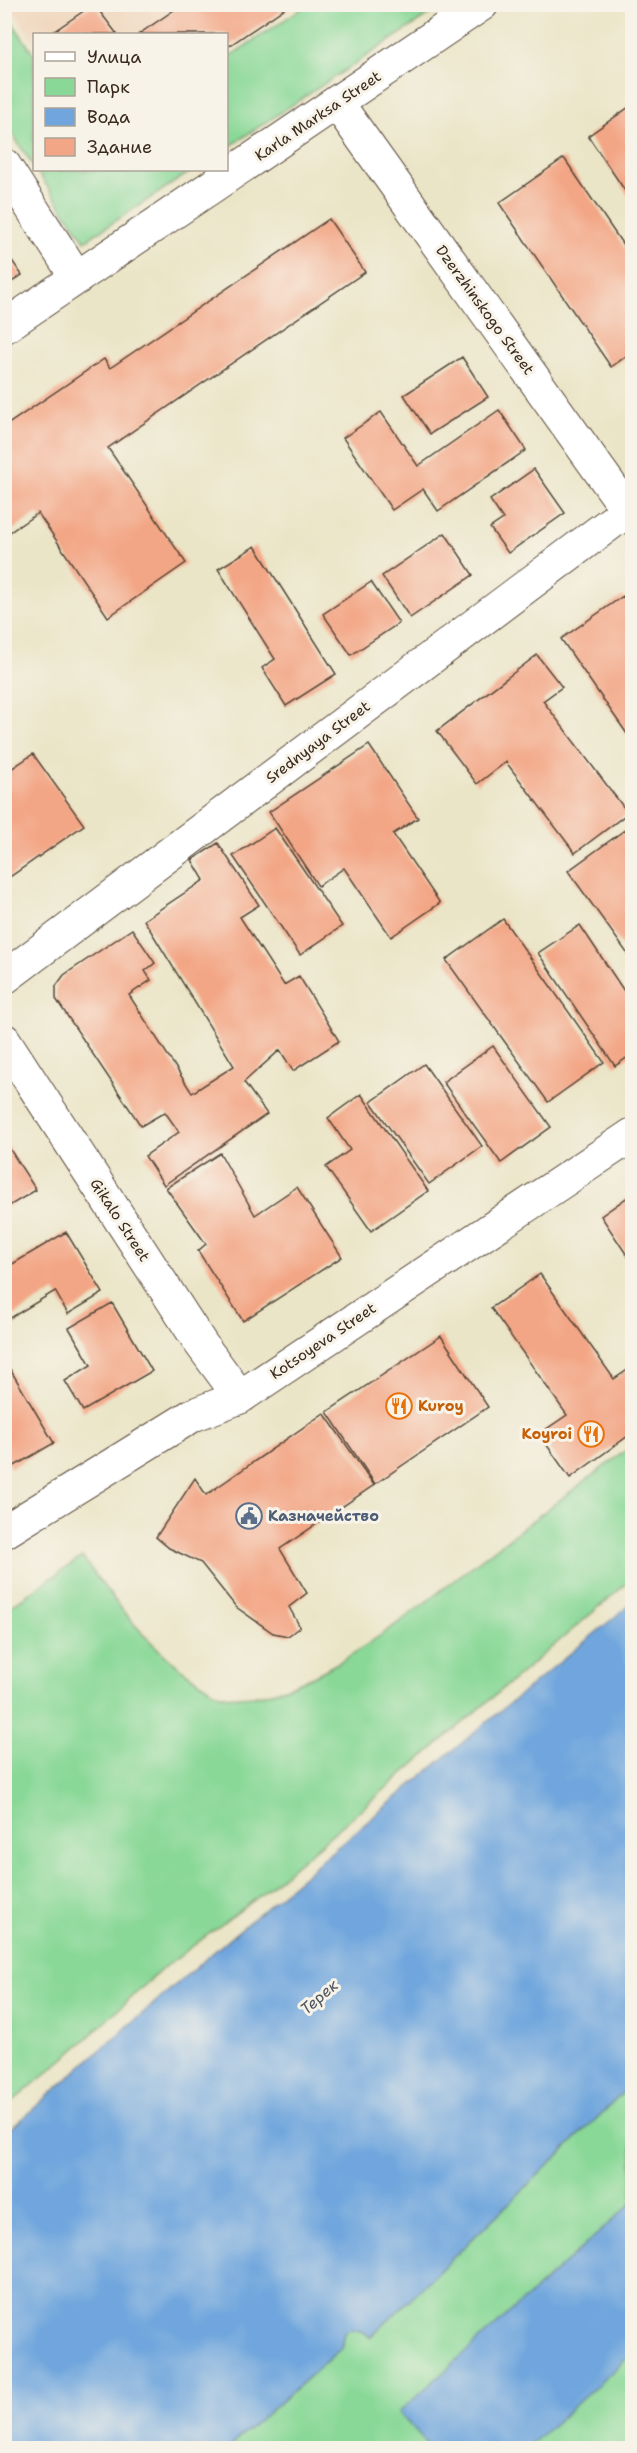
<svg xmlns="http://www.w3.org/2000/svg" width="637" height="2453" font-family="'Shantell Sans',sans-serif">
<style>
.built{fill:#f0d5bc}
.green{fill:#89d897;stroke:#62815a;stroke-width:1.5}
.water{fill:#70a6dd;stroke:#56687e;stroke-width:1.5}
.building{fill:#f3a685}
.lines{fill:none;stroke-linecap:round;stroke-linejoin:round}
.street-casing{stroke:#554638;stroke-width:35}
.secondary-casing{stroke:#554638;stroke-width:35}
.street{stroke:#fff;stroke-width:33}
.secondary{stroke:#fff;stroke-width:33}
.labels{text-anchor:middle;dominant-baseline:central;stroke-width:6;stroke-linejoin:round;paint-order:stroke}
.street-label{font-size:15px;fill:#3b2a1e;stroke:#f7f3e8}
.food-label{font-size:15px;font-weight:bold;fill:#c56008;stroke:#f7f3e8;text-anchor:start}
.service-label{font-size:15px;font-weight:bold;fill:#4e5e75;stroke:#f7f3e8;text-anchor:start}
.water-label{font-size:16px;font-style:italic;fill:#4e5561;stroke:#f7f3e8}
</style>
<rect width="100%" height="100%" fill="#f7f3e8"/>
<filter id="ink" filterUnits="userSpaceOnUse"><feTurbulence type="fractalNoise" baseFrequency=".0167" numOctaves="2"/><feDisplacementMap in="SourceGraphic" scale="12" xChannelSelector="R" yChannelSelector="G"/><feConvolveMatrix kernelMatrix="1 2 1 2 8 2 1 2 1" color-interpolation-filters="sRGB"/></filter>
<filter id="wash" filterUnits="userSpaceOnUse"><feTurbulence type="fractalNoise" baseFrequency=".008" numOctaves="4" result="noise"/><feDisplacementMap in="SourceGraphic" scale="24" xChannelSelector="R" yChannelSelector="G"/><feGaussianBlur stdDeviation="1.35" result="paint"/><feColorMatrix in="noise" values="0 0 0 0 0 0 0 0 0 0 0 0 0 0 0 0 0 1.4 0 .05"/><feComposite in="paint" operator="in"/></filter>
<g filter="url(#wash)">
<rect width="100%" height="100%" fill="#ebe5c8"/>
<!-- built -->
<path class="built" d="M9 5H297L227 52 226 34H34V42Z"/>
<!-- green -->
<path class="green" d="M307 5H444L227 148V58Z
M4 10 34 55V167L5 123Z
M36 170H193L85 241Z
M632 1446V1579L258 1897 161 1970 73 2051 5 2108V1610L82 1557C117 1605 150 1650 200 1682 207 1686 216 1694 224 1695 300 1712 425 1601 483 1558 533 1520 582 1483 632 1446Z
M632 2084V2448H228L341 2348 344 2333 349 2329 362 2331 371 2337Z"/>
<!-- water -->
<path class="water" d="M632 1603V2084L371 2337 362 2331 349 2329 344 2333 341 2348 228 2448H5V2134C210 1952 420 1776 632 1603Z
M632 2203V2354L527 2448H431L399 2412Z"/>
<g id="blocks">
<!-- building -->
<path class="building" d="M94 4 117 34H50Z
M183 4H291L226 48V34H139Z
M632 105V201L588 136Z
M564 158 632 258V352L611 367 499 203Z
M329 219 365 272 108 448 186 563 108 617 38 513 4 536V427L104 359 110 368Z
M4 249 22 275 4 287Z
M462 357 488 397 430 434 404 395Z
M499 410 526 450 438 511 423 489 392 510 343 438 381 412 418 466Z
M534 469 565 513 508 553 490 528 503 519 490 500Z
M445 533 473 575 410 618 382 576Z
M255 546 336 674 286 706 262 668 275 659 218 569Z
M371 582 399 623 351 655 323 614Z
M623 596 632 610V741L561 639Z
M537 655 562 687 543 701 628 813 575 853 506 762 477 784 437 731Z
M369 745 418 818 393 834 440 903 391 937 344 868 318 886 269 812Z
M33 754 84 825 4 881V774Z
M275 828 342 926 300 955 233 856Z
M626 829 632 838V960L568 871Z
M218 843 259 905 240 917 284 985 299 976 339 1041 293 1071 280 1050 244 1082 267 1114 164 1185 145 1156 179 1132 165 1112 141 1126 56 999V986L64 975 132 929 155 963 145 971 151 980 129 995 192 1093 234 1066 144 920 204 880 192 860Z
M503 919 604 1062 548 1102 446 960Z
M580 925 632 1003V1054L615 1066 538 953Z
M493 1046 551 1127 501 1163 443 1082Z
M424 1064 482 1146 429 1184 371 1102Z
M361 1094 428 1191 371 1231 326 1167 350 1150 328 1118Z
M4 1140 36 1190 4 1209Z
M220 1153 255 1215 297 1187 342 1257 243 1321 198 1251 206 1244 166 1188Z
M632 1194V1263L601 1216Z
M66 1232 103 1293 68 1314 55 1291 4 1322V1269Z
M540 1274 614 1379 632 1367V1433L570 1478 539 1434 567 1415 491 1308Z
M112 1303 152 1371 83 1411 65 1381 91 1365 69 1328Z
M441 1336 488 1407 375 1484 327 1412Z
M4 1359 54 1443 11 1468 4 1457Z
M324 1413 374 1485 280 1549 307 1593 289 1607 300 1627 288 1636 273 1633 236 1607 201 1563 169 1548 156 1537 195 1478 206 1495Z"/>
</g>
</g>
<g filter="url(#ink)">
<use href="#blocks" fill-opacity="0" stroke="#554638" stroke-width="1.5"/>
<g class="lines">
<!-- street casing -->
<g class="street-casing">
<path id="street" d="M337 103 632 516
M4 165 77 278
M4 327 482 4
M4 978 632 507
M4 1040 201 1344 240 1397"/>
</g>
<!-- secondary casing -->
<g class="secondary-casing">
<path id="secondary" d="M4 1532 193 1415 240 1397 632 1135"/>
</g>
<!-- street -->
<use href="#street" class="street"/>
<!-- secondary -->
<use href="#secondary" class="secondary"/>
</g>
</g>
<!-- icons -->
<defs>
<g id="restaurant-ring" transform="scale(1.35)"><circle r="9.5" fill="#f7f3e8" stroke="#e8710a" stroke-width="1.5"/><path d="M-5-6h1v4h1v-4h1v4h1v-4h1v5L-1.5 .5V6h-2V.5L-5-1ZM5-6V6H3V1.5H1.5Q1.5-4 5-6Z" fill="#e8710a"/></g>
<g id="civic-ring" transform="scale(1.35)"><circle r="9.5" fill="#f7f3e8" stroke="#5c6f8a" stroke-width="1.5"/><path d="M-.6-6.5H3V-4.5H.6V-3L4-1V1h2V6H-6V1h2V-1L-.6-3ZM-1.2 2.5V6h2.4V2.5Z" fill="#5c6f8a"/></g>
</defs>
<g fill-rule="evenodd">
<use href="#restaurant-ring" x="399" y="1406"/>
<use href="#restaurant-ring" x="591" y="1434"/>
<use href="#civic-ring" x="249" y="1516"/>
</g>
<g class="labels">
<!-- street labels -->
<g class="street-label">
<text transform="translate(318 116) rotate(-34)">Karla Marksa Street</text>
<text transform="translate(485 310) rotate(54)">Dzerzhinskogo Street</text>
<text transform="translate(318 742) rotate(-37)">Srednyaya Street</text>
<text transform="translate(120 1220) rotate(57)">Gikalo Street</text>
<text transform="translate(323 1341) rotate(-34)">Kotsoyeva Street</text>
</g>
<!-- food labels -->
<g class="food-label">
<text x="418" y="1406">Kuroy</text>
<text x="572" y="1434" text-anchor="end">Koyroi</text>
</g>
<!-- service labels -->
<g class="service-label">
<text x="268" y="1516">Казначейство</text>
</g>
<!-- water labels -->
<g class="water-label">
<text transform="translate(319 1997) rotate(-41)">Терек</text>
</g>
</g>
<!-- margin -->
<rect width="637" height="2453" fill="none" stroke="#f7f3e8" stroke-width="24"/>
<!-- legend -->
<rect x="33" y="33" width="195" height="138" fill="#f7f3e8" stroke="#aca397" stroke-width="1.5"/>
<rect x="45" y="52" width="30" height="9" fill="#ffffff" stroke="#aca397" stroke-width="1.5"/>
<text x="87" y="63" font-size="18" fill="#3b2a1e">Улица</text>
<rect x="45" y="78" width="30" height="18" fill="#89d897" stroke="#aca397" stroke-width="1.5"/>
<text x="87" y="93" font-size="18" fill="#3b2a1e">Парк</text>
<rect x="45" y="108" width="30" height="18" fill="#70a6dd" stroke="#aca397" stroke-width="1.5"/>
<text x="87" y="123" font-size="18" fill="#3b2a1e">Вода</text>
<rect x="45" y="138" width="30" height="18" fill="#f3a685" stroke="#aca397" stroke-width="1.5"/>
<text x="87" y="153" font-size="18" fill="#3b2a1e">Здание</text>
</svg>
